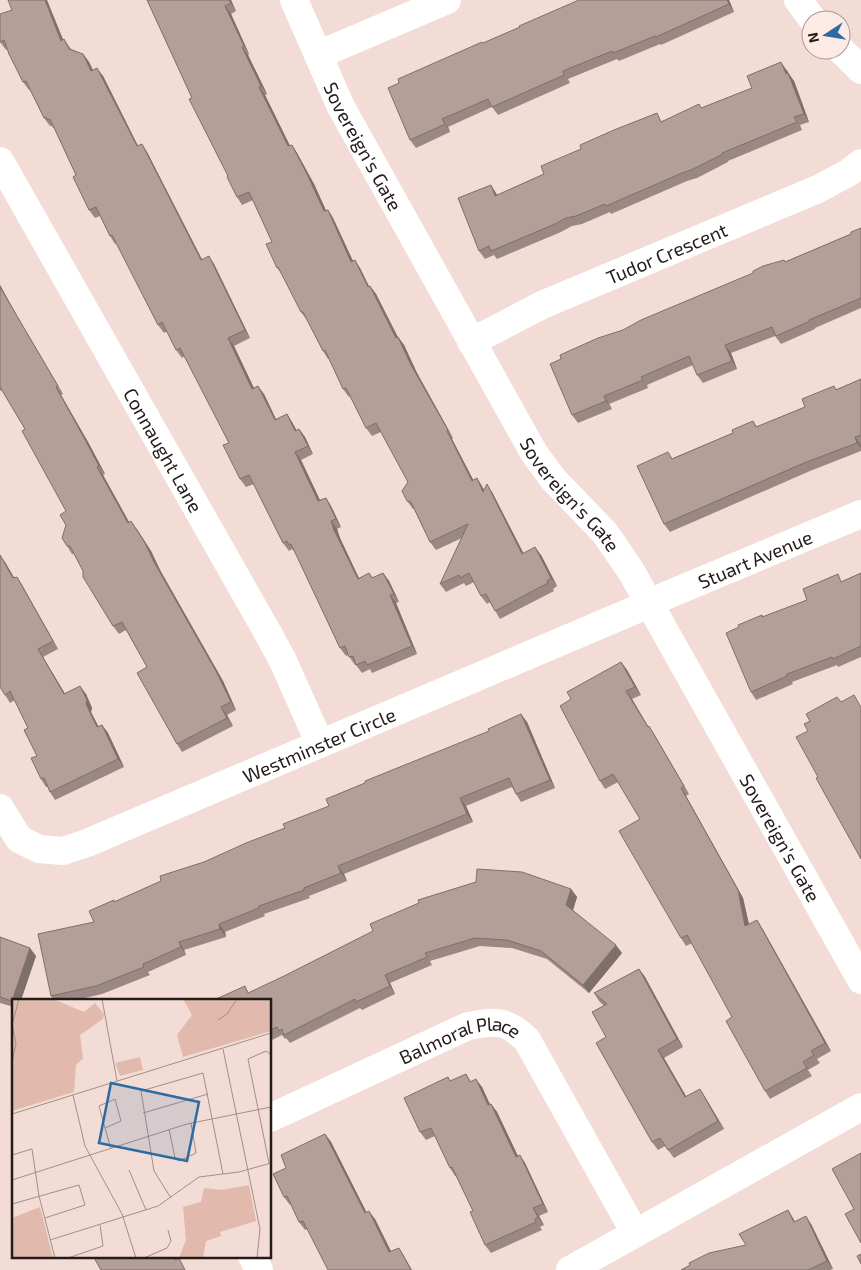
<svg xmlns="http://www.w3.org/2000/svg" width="861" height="1270" font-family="'Exo 2',sans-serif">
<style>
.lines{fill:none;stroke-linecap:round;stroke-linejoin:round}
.minor{stroke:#fff;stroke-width:28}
.wall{fill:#9b8883}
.shaded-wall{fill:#7e6f6a}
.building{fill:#b49e98;stroke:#7e6f6a}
.labels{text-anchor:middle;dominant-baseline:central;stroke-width:4;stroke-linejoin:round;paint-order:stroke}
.street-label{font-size:19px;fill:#241c1a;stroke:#fdeae4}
.inset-road{fill:none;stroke:#a08f8a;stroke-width:1}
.view{fill:#2d6ca3;fill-opacity:0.15;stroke:#2d6ca3;stroke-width:2.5}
.inset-edge{fill:none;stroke:#241c1a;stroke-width:2.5}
</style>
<rect width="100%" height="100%" fill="#f3dcd5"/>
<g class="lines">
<!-- minor -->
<g class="minor">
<path id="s1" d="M294 0 341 107 534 453 553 479 605 533 631 571 861 980"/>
<path d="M798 0 813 20"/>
<path d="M841 50 861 70"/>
<path d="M318 55 447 0"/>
<path id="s2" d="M0 161 269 635 283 661 320 744"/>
<path id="s3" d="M471 342 542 305 818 189 848 173 861 163"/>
<path id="s4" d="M0 808 19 839 39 849 63 851 87 843 649 604 665 596 861 514"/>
<path id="s5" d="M270 1118 468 1026C495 1021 506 1019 527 1040L635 1233"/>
<path d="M252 1256 259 1270"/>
<path d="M570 1270 861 1107"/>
</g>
</g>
<!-- wall -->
<path class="wall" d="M147 0H231L236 11 231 14 249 54 248 55 267 94 265 95 290 146 292 145 297 153 314 184 326 211 328 210 333 218 353 261 360 268 369 286H370L376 294 398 337 404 345 417 373 453 438 452 439 473 480 477 478 484 490 492 492 523 553 541 555 557 586 553 589 554 591 500 619 490 602 487 604 481 596 474 582 466 586 464 583 446 592 440 584 462 538 436 550 430 542 414 509H413L407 501 408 482 381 432 372 436 366 428 350 396 349 397 343 389 329 359H328L323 351 307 320 301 312 283 275 277 268 272 242 253 200 242 205 237 197 228 176Z
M579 0H729L734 12 661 45 660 44 619 61 617 59 568 79 570 83 498 115 492 107 448 127 450 132 416 148 410 140 520 27Z
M12 10 63 40 64 39 71 49 83 54 89 62 93 70 103 76 138 146 147 152 202 259 214 264 250 338 234 346 254 388 264 394 276 419 287 414 292 422 297 431 299 429 305 437 313 454 301 460 320 500 326 498 331 506 341 527 337 529 340 538 359 578 369 573 373 578 383 573 389 581 399 602 396 603 417 654 372 673 370 669 362 673 356 665H355L348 655 346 656 340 648 295 552 292 549 289 551 283 543 254 484 246 487 240 479 229 443 185 356 182 358 176 350 167 331 164 333 158 325 117 243 115 244 110 236 100 216 95 218 89 210 76 175 54 128H53L52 126H50L44 118 30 90H29L23 82 7 49 6 50 0 42Z
M787 70 789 75 794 81 809 122 800 125 802 130 728 161V162L697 178 687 181 611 214 610 212 582 224 572 226 561 232 497 259 494 255 485 259 479 251 496 193 497 195 662 121 702 108 752 88Z
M861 228V308L815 328V329L781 344 775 336 731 353 737 369 703 383 697 375 693 365 647 385 648 388 609 404 612 409 578 423 572 415 561 359 623 330 851 234Z
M0 285 17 316 63 394 61 395 88 442 105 474 103 475 129 522 137 529 151 551 160 570 223 681 236 710 227 715 233 726 182 752 177 744 147 667 126 630 119 634 113 626 74 554H72L67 546 66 525V511L25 429 2 390 0 391Z
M861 379V451L810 471 670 532 664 524 673 458 733 433 753 421 757 427 805 407 837 389Z
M5 562 14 578 22 585 58 649 43 657 65 694H86L92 708 91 712 98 727 102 725 108 733 124 767 55 800 50 792 48 787H46L41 779 37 756 28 728 15 700 10 703 5 695Z
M861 573V657L838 667 837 665 792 682 793 684 756 700 751 692 739 627 762 615 763 617 807 600 843 581Z
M621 662 627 670 641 695 632 699 648 726 654 734 689 794 686 796 743 898 749 924 762 928 831 1051 817 1059 820 1063 808 1070 812 1076 770 1099 765 1091 732 1017 692 943 686 946 681 938 640 819 618 782 605 789 600 781Z
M527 722 555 788 521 802 516 794 512 787 466 806 473 822 344 874 347 881 309 896 310 898 264 914 265 916 225 932 226 937 184 950 186 955 148 972 150 975 102 994 76 1000H54L51 996 94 922 114 902 204 862 285 828 329 806Z
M571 889 577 897 573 910 622 953 589 993 547 959 512 948 480 946 430 961 432 965 390 983 395 994 362 1010 360 1008 290 1043 286 1038 285 1039 282 1035 270 1041V1000L249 993Z
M0 937 36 956 21 1000H14V1007L0 1003Z
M639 969 645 977 683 1047 664 1058 686 1096 705 1097 724 1129 674 1158 665 1146 658 1150 652 1142 606 1037 604 1006 599 1001 594 993Z
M466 1074 471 1082 482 1087 490 1105 491 1104 497 1112 518 1156 525 1163 548 1212 539 1216 544 1225 540 1227 542 1230 491 1253 485 1245 473 1211 456 1176H455L450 1168 435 1136 426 1140 420 1132 451 1081Z
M325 1134 331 1142 366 1212 375 1219 391 1251 404 1256 307 1229 305 1230 299 1222 291 1204 290 1205 284 1197 286 1168Z
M788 1210 795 1222 811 1224 833 1269 830 1270H681L746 1245Z"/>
<!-- shaded-wall -->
<path class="shaded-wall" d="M45 0H47L67 49 61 41Z
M229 0H231L236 11 231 3Z
M727 0H729L734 12 729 4Z
M225 6 231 14 249 54 244 46Z
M242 47 248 55 267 94 261 86Z
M83 54 89 62 97 79 91 71Z
M781 62 794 81 809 122 804 114Z
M97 68 103 76 142 154 137 146Z
M259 87 265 95 294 154 288 146Z
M442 119 448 127 450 132 445 124Z
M142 144 147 152 206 268 201 260Z
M292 145 297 153 314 184 330 219 324 211Z
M491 185 496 193 501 204 495 196Z
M328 210 333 218 357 270 351 262Z
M209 256 214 264 250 338 245 330Z
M355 260 360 268 373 295 368 287Z
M0 285 17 316 63 394 58 386 12 308 0 287Z
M370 286 376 294 402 346 396 338Z
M398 337 404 345 417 373 453 438 448 430 411 365Z
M228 338 234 346 258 397 252 389Z
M725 345 731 353 737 369 732 361Z
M258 386 264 394 280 428 275 420Z
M56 387 61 395 88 442 105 474 99 466Z
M604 396 609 404 612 409 606 401Z
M287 414 292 422 301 439 295 431Z
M299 429 305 437 313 454 308 446Z
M447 431 452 439 478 489 472 481Z
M855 437 861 445V448L857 443Z
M295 452 301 460 324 509 318 501Z
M97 467 103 475 134 531 128 523Z
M477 478 482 486 489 500 483 492Z
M487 484 492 492 528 562 522 554Z
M326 498 331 506 341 527 336 519Z
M131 521 151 551 160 570 223 681 236 710 231 702Z
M331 521 337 529 340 538 363 587 358 579 334 530Z
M535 547 541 555 557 586 551 578Z
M0 555 5 562 19 586 13 578Z
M383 573 389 581 399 602 394 594Z
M17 577 22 585 58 649 53 641Z
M390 595 396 603 417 654 412 646Z
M38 649 43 657 70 702 64 694Z
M621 662 627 670 641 695 635 687Z
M80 686 86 694 92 708 91 712 103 735 97 727 86 704Z
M626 691 632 699 653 735 648 727Z
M221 707 227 715 233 726 227 718Z
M521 714 527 722 555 788 550 780Z
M102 725 108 733 124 767 118 759Z
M649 726 654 734 689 794 684 786Z
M681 788 686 796 743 898 751 934 745 926Z
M460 798 466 806 473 822 467 814Z
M338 866 344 874 347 881 341 873Z
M571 889 577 897 572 913 566 905Z
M757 920 762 928 831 1051 825 1043Z
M219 924 225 932 226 937 220 929Z
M179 942 184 950 186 955 181 947Z
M616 945 622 953 589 993 583 985Z
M30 948 36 956 21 1000H14V1003L12 1001Z
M639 969 645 977 683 1047 677 1039Z
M385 975 390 983 395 994 390 986Z
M658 1050 664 1058 691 1105 685 1097Z
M476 1079 482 1087 494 1113 488 1105Z
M700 1089 705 1097 724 1129 718 1121Z
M491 1104 497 1112 522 1165 516 1157Z
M325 1134 331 1142 371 1221 365 1213Z
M520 1155 525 1163 548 1212 543 1204Z
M533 1208 539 1216 544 1225 538 1217Z
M788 1210 793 1218 799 1230 794 1222Z
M369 1211 375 1219 395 1260 389 1252Z
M806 1216 811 1224 833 1269 827 1261Z
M399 1248 404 1256 412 1270H411Z"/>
<!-- building -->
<path class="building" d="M8 0H45L61 41 64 39 69 49 83 54 91 71 97 68 137 146 142 144 201 260 209 256 245 330 228 338 252 389 258 386 275 420 287 414 295 431 299 429 308 446 295 452 318 501 326 498 336 519 331 521 334 530 358 579 369 573 372 578 383 573 394 594 390 595 412 646 367 665 365 661 356 665 353 656 349 657 345 646 340 648 291 544 289 545 287 541 283 543 249 475 240 479 223 445 229 443 180 348 176 350 162 322 158 325 112 235 110 236 96 207 89 210 73 177 76 175 50 119 48 120 46 117 44 118 26 81 23 82 9 54 4 40 0 42V14L12 10Z
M147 0H229L231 3 225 6 244 46 242 47 261 86 259 87 288 146 292 145 308 176 324 211 328 210 351 262 355 260 368 287 370 286 396 338 398 337 411 365 448 430 447 431 472 481 477 478 483 492 487 484 522 554 535 547 551 578 547 581 548 583 495 611 486 594 481 596 469 573 460 578 459 575 440 584 468 524 430 542 411 502 407 501 402 491 408 482 376 423 366 428 346 388 343 389 325 350 323 351 303 312H301L278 267 277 268 266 244 272 242 249 192 237 197 227 177 228 176 189 99 192 98Z
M579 0H727L729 4 656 37 655 36 613 53 612 51 563 71 564 75 492 107 488 99 442 119 445 124 410 140 388 88 399 83 398 79 482 42 483 43 520 27 519 26Z
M781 62 786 74 788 73 804 114 794 117 797 122 722 153 723 154 691 170 682 173 606 206 605 204 576 216 566 218 555 224 491 251 489 246 479 251 458 198 491 185 495 196 544 174 541 166 581 149 580 145 614 130 657 113 661 122 699 104 701 108 752 88 747 76Z
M861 228V298L809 320 810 321 776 336 772 327 725 345 732 361 697 375 689 356 641 377 643 380 604 396 606 401 572 415 550 364 561 359 560 355 598 338 623 330 641 320 753 273V271L763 266 784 260 785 262 851 234V232Z
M0 287 58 386 56 387 82 434 99 466 97 467 128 523 131 521 145 543 154 562 217 673 231 702 221 707 227 718 177 744 137 673 147 667 122 622 113 626 83 577V571L70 546H67L62 538 66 525 60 515 66 511 22 431 25 429 0 387Z
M861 379V435L855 437 857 443 804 463 664 524 637 466 668 452 672 459 733 433 732 430 753 421 756 427 805 407 802 399 834 386 836 390Z
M0 555 13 578 17 577 53 641 38 649 64 694 80 686 87 700 86 704 97 727 102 725 118 759 50 792 44 778 41 779 31 758 37 756 24 730 28 728 10 691 5 695 0 687Z
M861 573V646L833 659 832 657 787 674V676L751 692 726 633 739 627 738 625 762 615V617L807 600 803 589 838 574 841 582Z
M621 662 635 687 626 691 648 727 649 726 684 786 681 788 738 890 745 926 757 920 825 1043 811 1051 814 1055 803 1062 807 1068 765 1091 726 1021 732 1017 687 935 681 938 619 831 640 819 613 774 600 781 560 706 571 699 567 692Z
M854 695 861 707V859L816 778 818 777 796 737 808 731 804 724 810 721 806 714 837 697 841 702Z
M521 714 550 780 516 794 509 778 460 798 467 814 338 866 341 873 304 888V890L259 906V908L219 924 220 929 179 942 181 947 143 964 144 967 96 986 51 996 38 934 94 922 89 911 114 900V902L161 881 160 876 204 862 246 843 285 828 283 824 329 806 326 799 365 783V781L489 731 488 729Z
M477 869 522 872 571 889 566 905 616 945 583 985 541 951 507 940 475 938 425 953 427 957 385 975 390 986 356 1002 355 999 284 1035 282 1029 279 1031 277 1027 270 1030V1000H214L245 986 248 993 284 976 373 931 370 924 419 903 418 900 476 882Z
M0 937 30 948 12 1001 0 997Z
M639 969 677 1039 658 1050 685 1097 700 1089 718 1121 668 1150 660 1138 652 1142 596 1043 606 1037 592 1012 607 1004 594 993Z
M466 1074 470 1082 476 1079 488 1105 491 1104 516 1157 520 1155 543 1204 533 1208 538 1217 535 1219 536 1222 485 1245 470 1212 473 1211 452 1167 450 1168 431 1128 420 1132 404 1098 448 1077 450 1081Z
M325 1134 365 1213 369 1211 389 1252 399 1248 411 1270H328L303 1221 299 1222 287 1196 284 1197 273 1174 286 1168 281 1155Z
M861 1153V1243L845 1214 854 1209 832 1169Z
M788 1210 794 1222 806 1216 827 1261 808 1270H681L690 1265 689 1263 709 1253 746 1245 739 1234Z
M861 1254V1264L857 1256Z
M93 1256H173L175 1260 179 1258 185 1270H101Z"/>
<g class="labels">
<!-- street labels -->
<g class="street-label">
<text stroke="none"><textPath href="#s1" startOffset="162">Sovereign's Gate</textPath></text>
<text stroke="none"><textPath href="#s3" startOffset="215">Tudor Crescent</textPath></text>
<text stroke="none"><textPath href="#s2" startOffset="332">Connaught Lane</textPath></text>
<text stroke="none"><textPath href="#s1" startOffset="568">Sovereign's Gate</textPath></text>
<text stroke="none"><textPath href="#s4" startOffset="834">Stuart Avenue</textPath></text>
<text stroke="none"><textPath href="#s4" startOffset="360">Westminster Circle</textPath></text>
<text stroke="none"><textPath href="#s1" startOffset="972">Sovereign's Gate</textPath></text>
<text stroke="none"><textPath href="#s5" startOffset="208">Balmoral Place</textPath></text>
</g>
</g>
<!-- overview -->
<g transform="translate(12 999)">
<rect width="259" height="259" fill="#f3dcd5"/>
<path d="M0 0H41L72 13 83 4 92 15 91 20 68 36 71 59 64 66 62 93 0 112ZM171 0H259V32L171 58 165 36 180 16ZM128 58 131 71 108 77 103 64ZM237 186 244 222 208 233 209 237 194 242 191 259H167L174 241 171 208 189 203 192 189 210 191ZM28 208 41 259H0V219Z" fill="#e1b9ad"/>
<path class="inset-road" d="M90 0 105 82M206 21 215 15 225 0M211 50 248 230 245 259M0 63 4 44 0 26 7 0M61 96 73 147 110 215 124 259M131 114 196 95M0 115 259 34M93 129 109 122 103 100 87 107 91 122 99 150M157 130 163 159 167 162 184 154 179 124M0 156 20 150 27 197 43 259M257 164 236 60 254 52 259 56M117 171 134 211M0 181 175 125 259 108M159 199 142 172 129 92 191 74 211 175M0 205 67 186 73 206 33 219M38 241 146 207 187 178 227 173 259 164M56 259 91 247 88 226M132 259 155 249 159 242 156 231"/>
<path class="view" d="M99 84 187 103 175 162 87 144Z"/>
<rect width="259" height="259" class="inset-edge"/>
</g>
<!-- north arrow -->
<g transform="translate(826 35) rotate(258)"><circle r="24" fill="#fdeae4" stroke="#a69893"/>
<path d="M0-4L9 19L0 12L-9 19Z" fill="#2d6ca3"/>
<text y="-8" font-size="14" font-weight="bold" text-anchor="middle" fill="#241c1a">N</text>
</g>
</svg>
